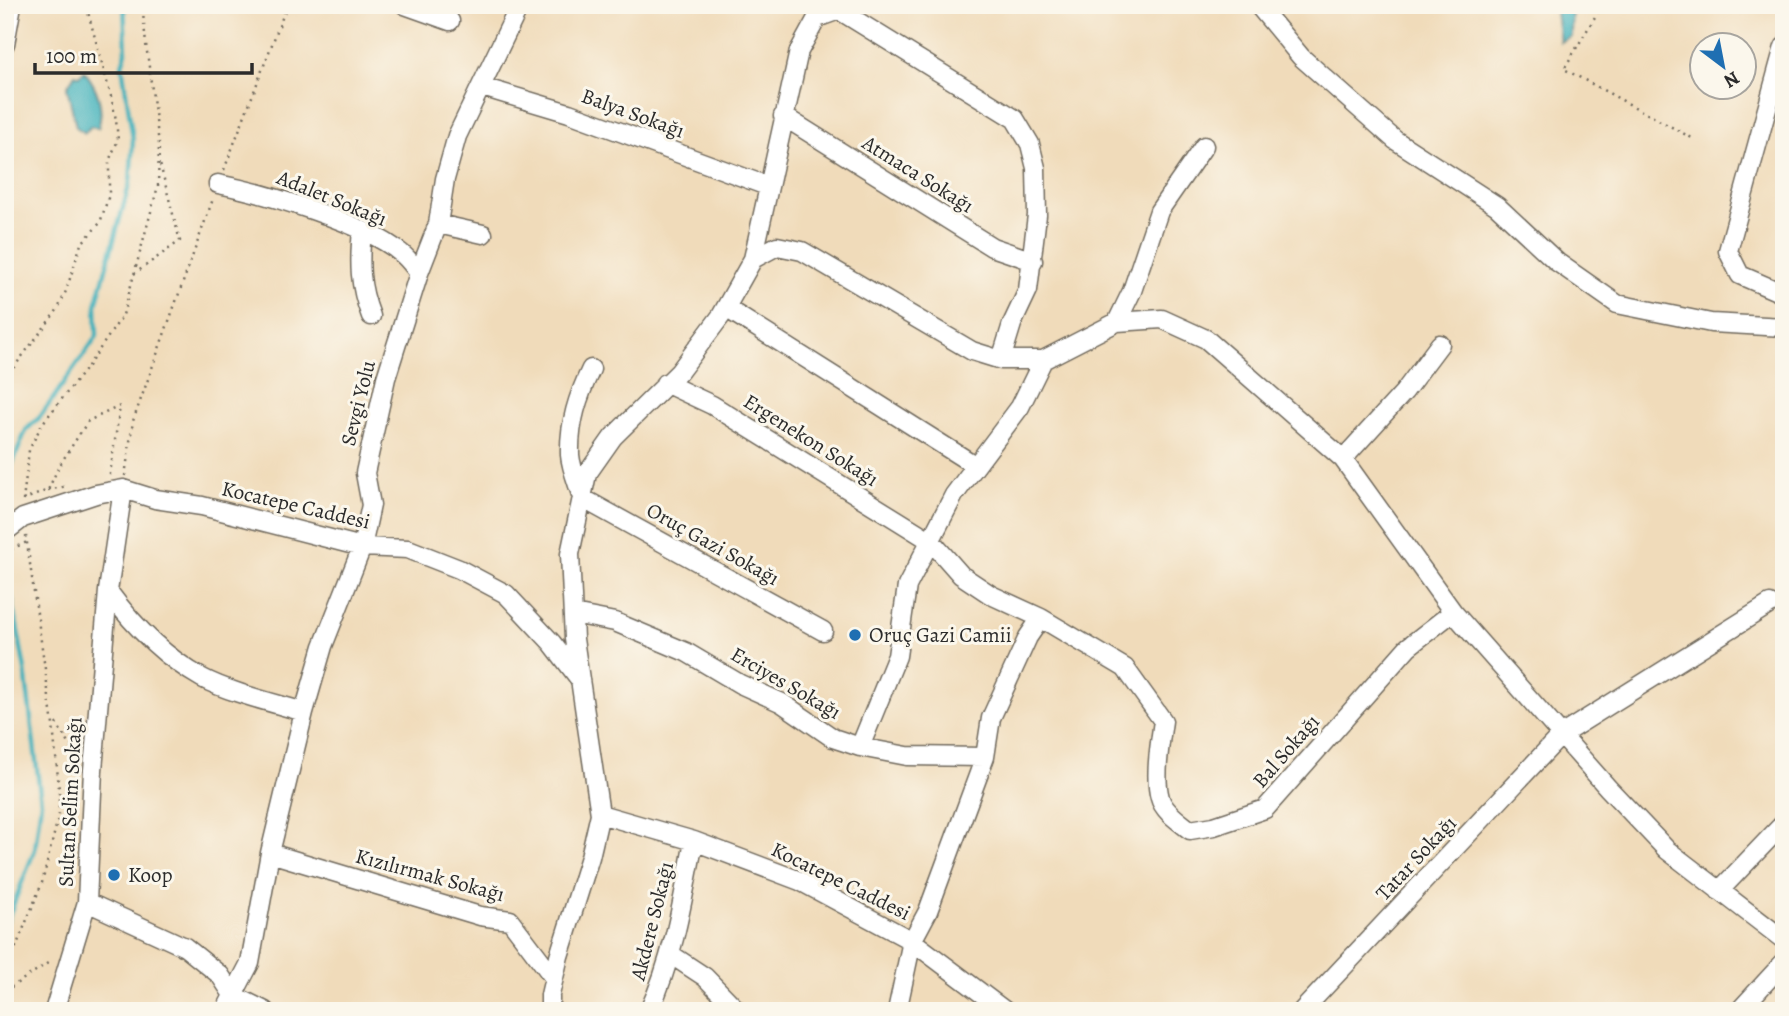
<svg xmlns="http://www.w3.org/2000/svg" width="1789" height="1016" font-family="Alegreya,serif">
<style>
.water{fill:#41b1bb;stroke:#366e73;stroke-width:2}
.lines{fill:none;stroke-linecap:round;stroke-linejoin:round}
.stream{stroke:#41b1bb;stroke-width:4.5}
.minor-casing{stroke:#70695d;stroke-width:21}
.path{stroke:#70695d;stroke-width:2.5;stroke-dasharray:2 5;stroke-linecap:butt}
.minor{stroke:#fff;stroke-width:18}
.poi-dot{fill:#1f6fb2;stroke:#fbf7ec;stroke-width:2.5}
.labels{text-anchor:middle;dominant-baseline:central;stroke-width:6;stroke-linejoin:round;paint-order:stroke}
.street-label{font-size:21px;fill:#2b2b2b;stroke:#fbf7ec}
.poi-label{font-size:21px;fill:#2b2b2b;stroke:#fbf7ec;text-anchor:start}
</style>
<rect width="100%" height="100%" fill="#fbf7ec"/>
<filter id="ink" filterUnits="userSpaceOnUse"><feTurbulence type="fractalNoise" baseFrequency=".0143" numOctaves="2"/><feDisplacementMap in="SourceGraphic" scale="14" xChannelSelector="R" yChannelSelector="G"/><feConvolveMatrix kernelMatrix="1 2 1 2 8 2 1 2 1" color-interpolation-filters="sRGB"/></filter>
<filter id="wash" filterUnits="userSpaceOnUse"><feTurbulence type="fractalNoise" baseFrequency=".00686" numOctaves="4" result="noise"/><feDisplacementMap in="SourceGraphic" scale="28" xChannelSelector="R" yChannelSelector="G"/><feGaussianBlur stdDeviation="1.57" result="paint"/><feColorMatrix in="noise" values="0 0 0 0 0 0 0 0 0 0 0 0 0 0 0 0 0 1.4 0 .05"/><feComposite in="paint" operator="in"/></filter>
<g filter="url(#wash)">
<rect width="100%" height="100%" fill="#f0dbba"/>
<!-- water -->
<path class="water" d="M1555 5H1572L1571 36 1560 42Z
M84 71C97 86 105 108 98 128L91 126 85 133 76 127 67 87 75 74 79 76Z"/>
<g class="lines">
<!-- stream -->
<path class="stream" d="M5 492 10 470 26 430 40 417 97 336 96 305 130 182 133 140 122 65 126 52 124 5
M5 926 35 849 41 802 25 670 10 587"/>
</g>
</g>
<g filter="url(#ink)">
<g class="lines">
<!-- minor casing -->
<g class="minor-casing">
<path id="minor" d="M405 5 450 21
M1258 5 1301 57 1395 140 1497 206 1557 262 1617 304 1711 323 1784 327
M5 44 12 5
M1784 47 1728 251 1740 275 1784 294
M482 87 569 113 767 186
M783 116 992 247 1033 261
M218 184C265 193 365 223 401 253 408 258 414 267 419 273
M438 224 483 234
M362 230C359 263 359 285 371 316
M753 259 799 51 817 18 839 10 1015 119 1030 144 1036 168 1037 215 1028 290 1012 324 1001 360
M726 308 976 466
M1117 322 1132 291 1159 211 1204 146
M591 369C578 396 569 423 570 455 571 468 578 484 582 498L823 631
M665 383 712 405 931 541 961 575 991 595 1041 618 1028 637 991 718 985 757 928 911 912 941 897 1011
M1343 459 1404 392 1440 344
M123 489 108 591C133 625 164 657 202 678 228 692 274 703 304 712
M5 532 23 518 96 494 123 489 155 499 202 506 362 547 408 549 459 569 506 594 552 643 578 677
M573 614 615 622 686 652 740 684 782 703 833 738 860 747 907 756 985 757
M1041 618 1125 668 1163 721C1160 742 1154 778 1160 798 1163 811 1180 822 1190 830L1214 826 1265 809 1408 647 1453 612
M860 747 897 656 907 586 954 495 1020 407 1043 360
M600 814 694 841 800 881 912 941 1005 1011
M270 853 480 916 510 920 554 978
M1719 891 1784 823
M87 902 185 947 220 975 233 995 265 1011
M670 954 705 977 738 1011
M54 1011 87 902 93 770 108 591
M225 1011 250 963 270 853 304 712 323 646 362 547 371 505 365 473 386 378 419 273 438 224 445 179 457 136 520 5
M550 1011V995L559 956 590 857 600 814 574 639 570 554 587 474 613 437 679 372 721 316 753 259 777 246 802 251 972 351 1001 360H1043L1117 322 1162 319 1206 339 1343 459 1453 612 1608 788 1667 850 1784 940
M649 1011C674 957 683 898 694 841
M1302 1011 1561 735 1770 604
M1739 1011 1784 962"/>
</g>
<!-- path -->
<path class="path" d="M1602 5 1564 69 1692 138
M66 11 69 5
M224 170 287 5
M134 274 180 241 160 164
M5 379 58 309 66 291 81 244 100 223 109 195V161L118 140 116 120 112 100 86 5
M125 476 133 421 213 199
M48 490 67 486
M23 500 48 490 59 466 88 421 120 406 110 474 107 475
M23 501 29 450 42 424 88 366 123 315 158 186 159 144 146 44 143 13 145 5
M5 552 27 542
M56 723 79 759
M5 974 42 883 59 814V789L53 725 26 536
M5 991 51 961"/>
<!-- minor -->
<use href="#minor" class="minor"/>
</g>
</g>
<!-- markers -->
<g class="poi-dot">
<circle cx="855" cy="635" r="7"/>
<circle cx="114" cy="875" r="7"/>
</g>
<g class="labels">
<!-- street labels -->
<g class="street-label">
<text transform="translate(633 113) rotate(20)">Balya Sokağı</text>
<text transform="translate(918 174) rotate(32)">Atmaca Sokağı</text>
<text transform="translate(332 198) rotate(22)">Adalet Sokağı</text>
<text transform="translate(358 403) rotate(-76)">Sevgi Yolu</text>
<text transform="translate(811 440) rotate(32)">Ergenekon Sokağı</text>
<text transform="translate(296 505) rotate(13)">Kocatepe Caddesi</text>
<text transform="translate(713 544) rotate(29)">Oruç Gazi Sokağı</text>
<text transform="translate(786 683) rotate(30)">Erciyes Sokağı</text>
<text transform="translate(1286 751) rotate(-49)">Bal Sokağı</text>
<text transform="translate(70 802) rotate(-87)">Sultan Selim Sokağı</text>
<text transform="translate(1416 858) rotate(-47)">Tatar Sokağı</text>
<text transform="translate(430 875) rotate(15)">Kızılırmak Sokağı</text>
<text transform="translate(841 881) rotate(26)">Kocatepe Caddesi</text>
<text transform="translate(652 921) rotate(-76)">Akdere Sokağı</text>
</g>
<!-- poi labels -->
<g class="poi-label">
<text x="869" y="635">Oruç Gazi Camii</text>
<text x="128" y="875">Koop</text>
</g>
</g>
<!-- margin -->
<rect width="1789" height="1016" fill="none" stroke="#fbf7ec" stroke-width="28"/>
<!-- north arrow -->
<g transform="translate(1723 66) rotate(148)"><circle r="33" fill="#fbf7ec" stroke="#a8a59f" stroke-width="2"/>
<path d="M0-5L12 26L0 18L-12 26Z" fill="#1f6fb2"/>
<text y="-10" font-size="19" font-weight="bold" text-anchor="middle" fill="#2b2b2b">N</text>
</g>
<!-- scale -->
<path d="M35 63v10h217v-10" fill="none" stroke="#2b2b2b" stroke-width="3.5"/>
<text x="46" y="63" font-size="21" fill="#2b2b2b" stroke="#fbf7ec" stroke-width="5" paint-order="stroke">100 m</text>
</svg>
